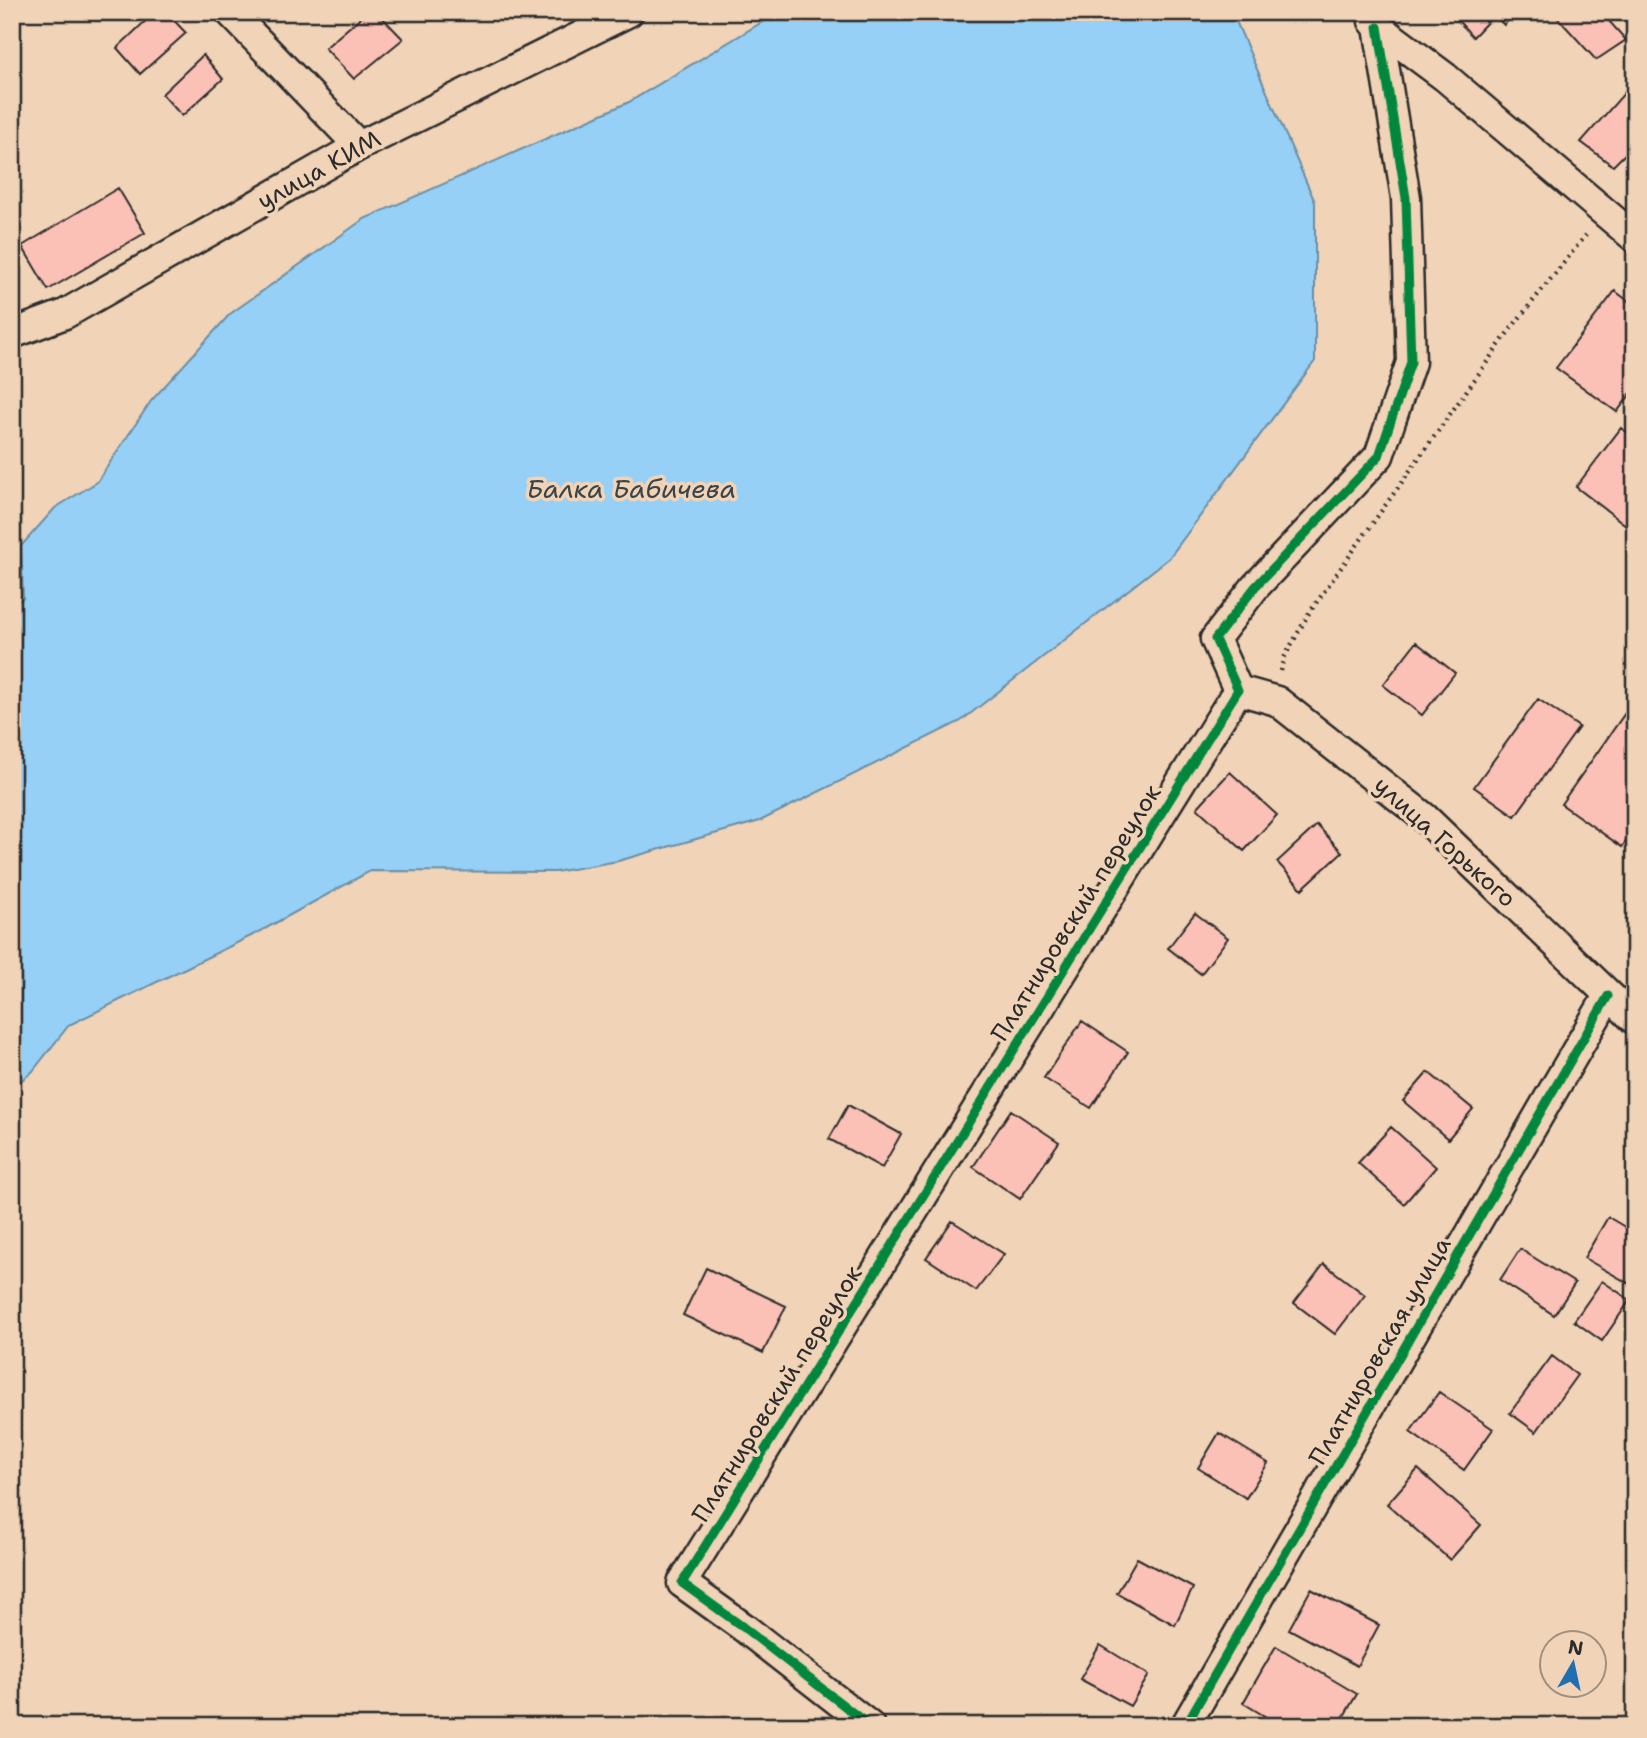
<svg xmlns="http://www.w3.org/2000/svg" width="1647" height="1738" font-family="'Shantell Sans',sans-serif">
<style>
.water{fill:#96d0f6;stroke:#6b8ea5;stroke-width:2}
.building{fill:#fbc0b6;stroke:#2b2b2b;stroke-width:2}
.lines{fill:none;stroke-linecap:round;stroke-linejoin:round}
.minor-casing{stroke:#2b2b2b;stroke-width:33}
.path{stroke:#2b2b2b;stroke-width:4.5;stroke-dasharray:2 5;stroke-linecap:butt}
.minor{stroke:#f1d3b7;stroke-width:28}
.cycleway-casing{stroke:#f1d3b7;stroke-width:13}
.cycleway{stroke:#00873e;stroke-width:9}
.labels{text-anchor:middle;dominant-baseline:central;stroke-width:7;stroke-linejoin:round;paint-order:stroke}
.street-label{font-size:24px;fill:#2b2b2b;stroke:#f1d3b7}
.water-label{font-size:26px;font-style:italic;fill:#3b4449;stroke:#f1d3b7}
</style>
<rect width="100%" height="100%" fill="#f1d3b7"/>
<filter id="ink" filterUnits="userSpaceOnUse"><feTurbulence type="fractalNoise" baseFrequency=".0143" numOctaves="2"/><feDisplacementMap in="SourceGraphic" scale="14" xChannelSelector="R" yChannelSelector="G"/><feConvolveMatrix kernelMatrix="1 2 1 2 8 2 1 2 1" color-interpolation-filters="sRGB"/></filter>
<g filter="url(#ink)">
<!-- water -->
<path class="water" d="M779 12H1232L1315 202V361L1169 558 961 721 760 821 618 861 555 872 370 871 259 932 69 1025 32 1072 12 1088V605L23 598 21 546 55 508 97 482 151 401 230 314 364 219 629 102Z"/>
<!-- building -->
<path class="building" d="M155 12H166L186 33 140 74 117 48Z
M367 12H377L403 39 354 79 325 48Z
M1450 12H1515L1504 25 1494 15 1473 37Z
M1560 12H1601L1626 40 1596 60 1556 16Z
M203 55 223 79 182 116 162 94Z
M1626 91 1635 98V144L1613 166 1581 142Z
M118 188 145 233 48 290 22 246Z
M1615 291 1635 306V388L1617 412 1556 368Z
M1621 428 1635 438V532L1576 487Z
M1416 642 1455 673 1422 715 1383 685Z
M1538 699 1579 727 1515 816 1474 787Z
M1635 699V828L1622 847 1561 804Z
M1230 772 1277 815 1244 851 1197 808Z
M1317 825 1342 852 1302 889 1277 862Z
M1195 913 1228 938 1201 974 1168 948Z
M1082 1021 1128 1052 1091 1108 1044 1078Z
M1428 1072 1473 1109 1448 1139 1403 1101Z
M848 1105 901 1134 882 1168 829 1139Z
M1011 1110 1059 1142 1020 1199 973 1167Z
M1391 1127 1436 1167 1404 1204 1358 1163Z
M1608 1217 1635 1233V1287L1584 1258Z
M952 1221 1004 1254 976 1291 926 1258Z
M1520 1249 1575 1283 1554 1315 1500 1280Z
M1324 1264 1365 1295 1335 1334 1294 1303Z
M706 1268 786 1306 763 1353 683 1315Z
M1602 1281 1630 1300 1602 1341 1574 1321Z
M1552 1356 1577 1375 1536 1432 1510 1413Z
M1439 1392 1493 1429 1464 1470 1410 1432Z
M1219 1433 1268 1463 1246 1498 1198 1468Z
M1418 1469 1481 1525 1450 1560 1387 1504Z
M1137 1558 1193 1588 1175 1625 1117 1593Z
M1311 1589 1379 1625 1357 1666 1289 1629Z
M1100 1645 1149 1675 1130 1706 1080 1679Z
M1276 1646 1357 1694 1338 1726H1281L1243 1703Z"/>
<g class="lines">
<!-- minor casing -->
<g class="minor-casing">
<path id="minor" d="M230 12 359 146
M1373 21 1378 27 1445 77 1635 238
M12 334 65 314 359 146 629 12
M1238 690 1277 701 1425 818 1635 1020
M870 1726 743 1627 682 1583 1238 690 1215 639 1255 587 1379 456 1411 362 1406 198 1378 27
M1185 1726 1608 996"/>
</g>
<!-- path -->
<path class="path" d="M1281 671 1284 658 1309 613 1509 331 1586 235"/>
<!-- minor -->
<use href="#minor" class="minor"/>
<!-- cycleway casing -->
<g class="cycleway-casing">
<path id="cycleway" d="M870 1726 743 1627 682 1583 1238 690 1215 639 1255 587 1379 456 1411 362 1406 198 1378 27
M1185 1726 1608 996"/>
</g>
<!-- cycleway -->
<use href="#cycleway" class="cycleway"/>
</g>
</g>
<g class="labels">
<!-- street labels -->
<g class="street-label">
<text transform="translate(319 170) rotate(-29)">улица КИМ</text>
<text transform="translate(1445 842) rotate(42)">улица Горького</text>
<text transform="translate(1076 913) rotate(-58)">Платнировский переулок</text>
<text transform="translate(1380 1351) rotate(-60)">Платнировская улица</text>
<text transform="translate(777 1394) rotate(-58)">Платнировский переулок</text>
</g>
<!-- water labels -->
<g class="water-label">
<text x="631" y="488">Балка Бабичева</text>
</g>
</g>
<!-- margin -->
<rect width="1647" height="1738" fill="none" stroke="#f1d3b7" stroke-width="42"/>
<rect x="21" y="21" width="1605" height="1696" fill="none" stroke="#2b2b2b" stroke-width="2.5" filter="url(#ink)"/>
<!-- north arrow -->
<g transform="translate(1573 1664) rotate(9)"><circle r="33" fill="#f1d3b7" stroke="#a2907f" stroke-width="2"/>
<path d="M0-5L12 26L0 18L-12 26Z" fill="#1f6fb2"/>
<text y="-10" font-size="19" font-weight="bold" text-anchor="middle" fill="#2b2b2b">N</text>
</g>
</svg>
